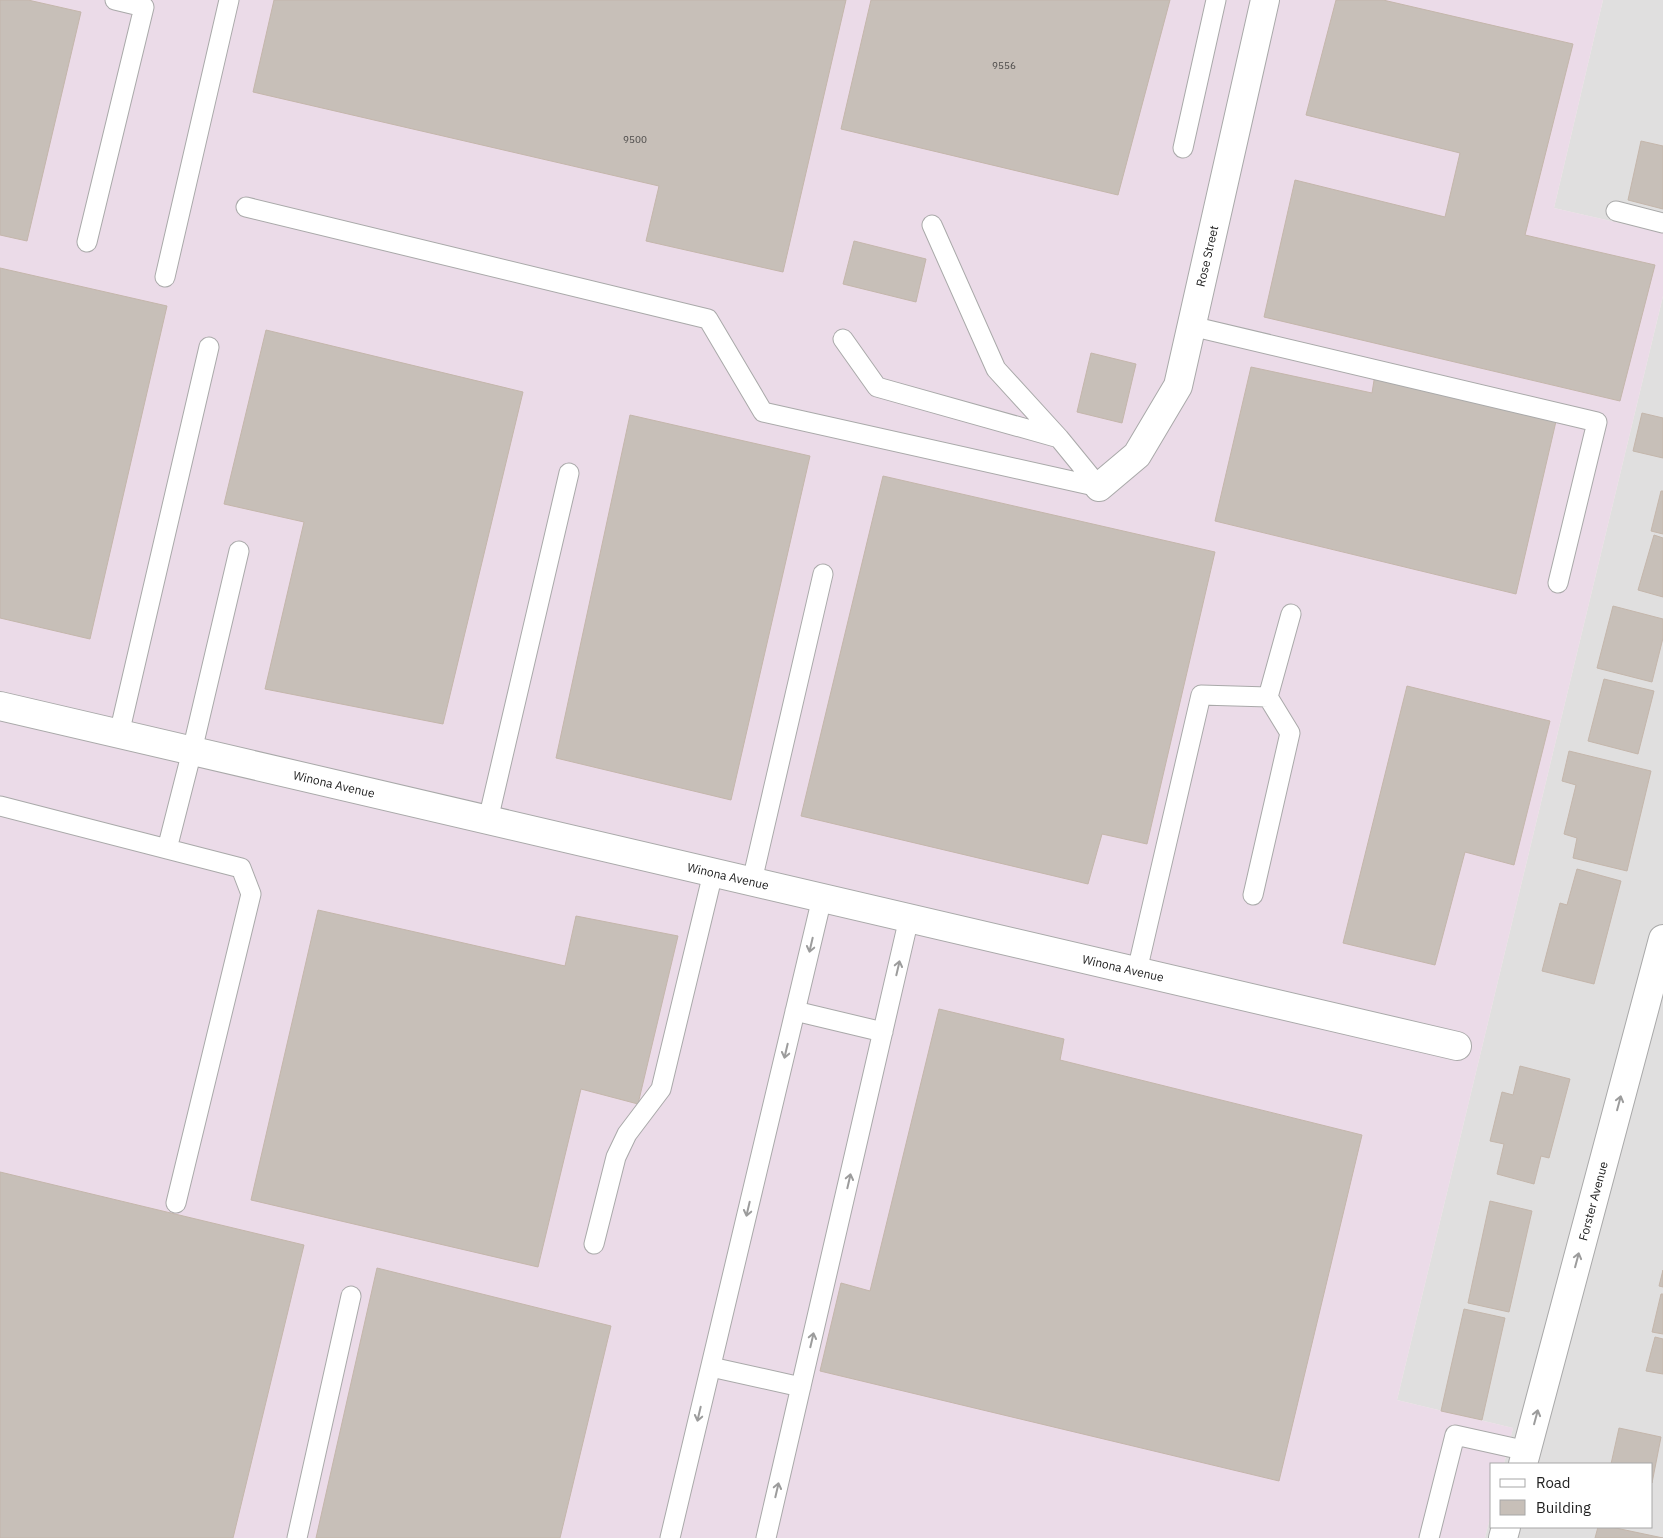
<svg xmlns="http://www.w3.org/2000/svg" width="1663" height="1538" font-family="'IBM Plex Sans',sans-serif">
<style>
.residential{fill:#e0dfdf}
.industrial{fill:#ebdbe8}
.building{fill:#c7bfb8;stroke:#c4b6ab}
.lines{fill:none;stroke-linecap:round;stroke-linejoin:round}
.service-casing{stroke:#a9a9a9;stroke-width:21}
.minor-casing{stroke:#a9a9a9;stroke-width:30}
.service{stroke:#fff;stroke-width:19}
.minor{stroke:#fff;stroke-width:28}
.oneway{stroke:#9c9c9c}
.labels{text-anchor:middle;dominant-baseline:central;stroke-width:4.5;stroke-linejoin:round;paint-order:stroke}
.number-label{font-size:10px;fill:#4b4948}
.street-label{font-size:12px;fill:#222;stroke:#fff}
</style>
<rect width="100%" height="100%" fill="#f2efe9"/>
<!-- residential -->
<path class="residential" d="M1603 0H1663V233L1554 208Z
M1663 296V1538H1485L1492 1510V1527H1652V1464H1504L1513 1428 1397 1400Z"/>
<!-- industrial -->
<path class="industrial" d="M0 0H1603L1554 208 1663 233V296L1397 1400 1513 1428 1504 1464H1492V1510L1485 1538H0Z"/>
<!-- building -->
<path class="building" d="M0 0H28L81 12 27 241 0 235Z
M274 0H846L783 272 646 241 659 186 253 92Z
M871 0H1170L1118 195 841 129Z
M1336 0H1383L1573 44 1525 235 1655 265 1620 401 1264 317 1295 180 1445 217 1460 153 1306 115Z
M1641 141 1663 146V209L1628 200Z
M854 241 926 259 916 302 843 284Z
M0 268 167 306 90 639 0 618Z
M266 330 523 392 443 724 265 689 304 522 224 504Z
M1091 353 1136 364 1122 423 1077 412Z
M1251 367 1372 393 1375 374 1557 417 1516 594 1215 521Z
M1642 413 1663 418V458L1633 451Z
M630 415 810 456 731 800 556 758Z
M883 476 1215 552 1147 844 1102 834 1088 884 801 816Z
M1661 491H1663V534L1651 531Z
M1654 535 1663 538V597L1638 590Z
M1613 606 1663 619V638L1652 682 1597 668Z
M1604 679 1654 691 1638 754 1588 741Z
M1407 686 1550 721 1514 865 1465 852 1435 965 1343 943Z
M1569 751 1651 771 1627 871 1573 858 1577 838 1564 834 1576 785 1562 781Z
M1577 869 1621 881 1594 984 1542 971 1560 903 1567 905Z
M318 910 565 966 576 916 678 936 638 1104 581 1089 538 1267 251 1200Z
M939 1009 1064 1039 1060 1060 1362 1135 1279 1481 820 1371 841 1283 870 1291Z
M1520 1066 1570 1079 1549 1158 1541 1156 1534 1184 1497 1174 1504 1144 1490 1141 1502 1092 1513 1095Z
M0 1172 304 1245 233 1538H0Z
M1490 1201 1532 1211 1509 1312 1468 1303Z
M377 1268 611 1326 560 1538H316Z
M1663 1270V1287L1659 1286Z
M1661 1294H1663V1334L1652 1332Z
M1464 1309 1505 1318 1482 1420 1441 1411Z
M1655 1337 1663 1339V1374L1646 1371Z
M1619 1428 1661 1437 1652 1483V1464H1611Z
M1598 1527H1611L1663 1538H1595Z"/>
<g class="lines">
<!-- service casing -->
<g class="service-casing">
<path id="service" d="M1183 148 1216 0
M246 207 708 319 763 412 1099 487
M1616 211 1663 223
M932 225 996 369 1059 438 1099 487
M87 242 144 7 115 0
M165 277 229 0
M1191 326 1597 422 1558 583
M843 339 877 387 1059 438
M119 734 209 347
M0 806 241 868 251 894 176 1203
M488 820 569 473
M167 849 192 751 239 551
M752 881 823 574
M1253 895 1290 733 1268 697
M1137 971 1201 695 1268 697 1291 614
M795 1011 883 1032
M594 1244 616 1157 627 1134 661 1089 713 873
M711 1367 801 1387
M297 1538 351 1296
M670 1538 822 898
M766 1538 909 918
M1429 1538 1455 1435 1527 1451"/>
</g>
<!-- minor casing -->
<g class="minor-casing">
<path id="minor" d="M1099 487 1137 455 1178 386 1265 0
M0 706 1457 1046
M1523 1464 1663 939
M1503 1538 1506 1527"/>
</g>
<!-- service -->
<use href="#service" class="service"/>
<!-- minor -->
<use href="#minor" class="minor"/>
</g>
<!-- one-way arrows -->
<defs><path id="oneway-shaft" d="M-6 0H5M1.5-3L5.5 0L1.5 3" fill="none" stroke-width="1.6" stroke-linecap="round" stroke-linejoin="round" transform="scale(1.25)"/></defs>
<g class="oneway">
<use href="#oneway-shaft" transform="translate(811 945) rotate(103)"/>
<use href="#oneway-shaft" transform="translate(898 968) rotate(-77)"/>
<use href="#oneway-shaft" transform="translate(786 1051) rotate(103)"/>
<use href="#oneway-shaft" transform="translate(1619 1103) rotate(-75)"/>
<use href="#oneway-shaft" transform="translate(849 1181) rotate(-77)"/>
<use href="#oneway-shaft" transform="translate(748 1209) rotate(103)"/>
<use href="#oneway-shaft" transform="translate(1577 1260) rotate(-75)"/>
<use href="#oneway-shaft" transform="translate(812 1340) rotate(-77)"/>
<use href="#oneway-shaft" transform="translate(699 1414) rotate(103)"/>
<use href="#oneway-shaft" transform="translate(1536 1417) rotate(-75)"/>
<use href="#oneway-shaft" transform="translate(777 1490) rotate(-77)"/>
</g>
<g class="labels">
<!-- number labels -->
<g class="number-label">
<text x="1004" y="65">9556</text>
<text x="635" y="139">9500</text>
</g>
<!-- street labels -->
<g class="street-label">
<text transform="translate(1207 256) rotate(-77)">Rose Street</text>
<text transform="translate(334 784) rotate(13)">Winona Avenue</text>
<text transform="translate(728 876) rotate(13)">Winona Avenue</text>
<text transform="translate(1123 968) rotate(13)">Winona Avenue</text>
<text transform="translate(1593 1201) rotate(-75)">Forster Avenue</text>
</g>
</g>
<!-- legend -->
<rect x="1490" y="1463" width="162" height="65" fill="#ffffff" stroke="#a7a7a7"/>
<rect x="1500" y="1479" width="25" height="8" fill="#ffffff" stroke="#a7a7a7"/>
<text x="1536" y="1488" font-size="15" fill="#222222">Road</text>
<rect x="1500" y="1500" width="25" height="15" fill="#c7bfb8" stroke="#a7a7a7"/>
<text x="1536" y="1513" font-size="15" fill="#222222">Building</text>
</svg>
